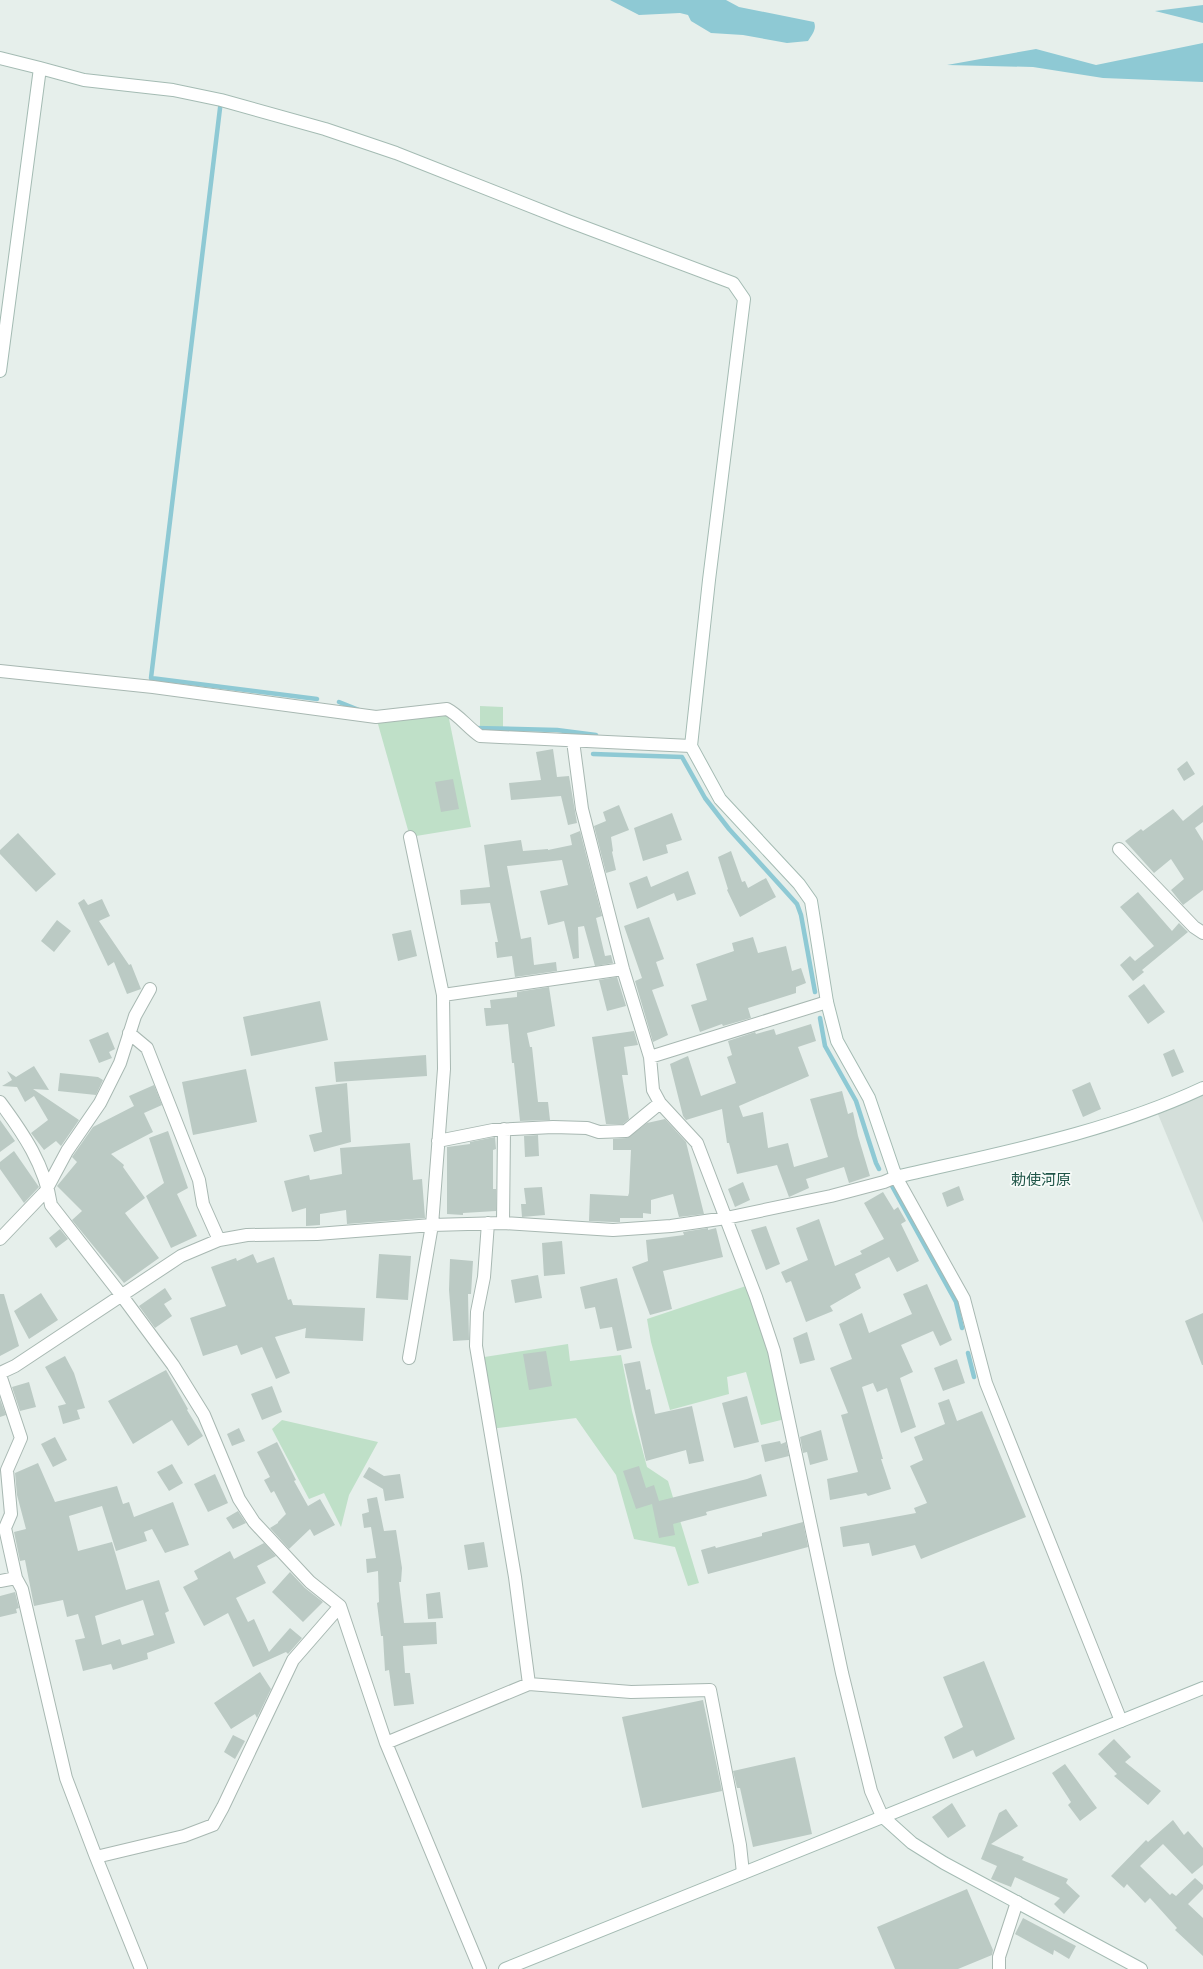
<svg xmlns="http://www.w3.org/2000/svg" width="1203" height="1969" font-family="'Space Grotesk','Noto Sans JP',sans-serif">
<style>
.built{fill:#d4dfda}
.green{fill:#bfe0c8}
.water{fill:#8ec9d4}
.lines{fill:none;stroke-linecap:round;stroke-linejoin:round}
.stream{stroke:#8ec9d4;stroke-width:4.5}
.building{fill:#bbcac4;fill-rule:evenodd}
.street-casing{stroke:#a8b8b2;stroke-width:14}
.secondary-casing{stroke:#a4bbb3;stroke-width:14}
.street{stroke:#fff;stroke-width:12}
.secondary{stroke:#fff;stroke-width:12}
.labels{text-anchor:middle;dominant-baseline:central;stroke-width:3.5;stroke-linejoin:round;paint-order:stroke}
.quarter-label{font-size:15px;fill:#1f5548;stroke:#f7fbf9}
</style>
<rect width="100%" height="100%" fill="#e6efeb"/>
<!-- built -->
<path class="built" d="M1203 1088V1223L1155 1107Z"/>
<!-- green -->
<path class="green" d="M480 706 503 707V731L480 730Z
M447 709 471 827 410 837 376 717Z
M752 1284 789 1418 761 1425 746 1372 727 1377 729 1394 670 1410 651 1342 647 1319Z
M568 1344 570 1361 621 1355 632 1411 647 1467 668 1481 699 1583 688 1586 675 1547 634 1539 616 1475 576 1418 490 1429 478 1358Z
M282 1420 378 1442 349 1495 341 1527 324 1493 309 1499 272 1429Z"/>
<!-- water -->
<path class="water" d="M610 0H726L739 7 814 22C817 29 812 35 808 41L787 43 743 35 711 33 691 21 688 15 680 13 639 15Z
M1203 5V23L1155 11Z
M1203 43V82L1103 78 1033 67 947 65 1036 49 1096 65Z"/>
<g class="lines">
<!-- stream -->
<path class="stream" d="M221 100 151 678 317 699
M339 702 359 710
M474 728 557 730 596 735
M593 754 682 757 705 798 729 829 797 904 801 915 815 992
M820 1018 825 1046 856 1101 876 1163 879 1169
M892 1186 956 1302 962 1328
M968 1353 974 1377"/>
</g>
<!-- building -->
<path class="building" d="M553 749 557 777 569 776 577 823 568 825 561 796 511 800 509 783 541 780 536 752Z
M1187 761 1195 774 1184 781 1177 769Z
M453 779 459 809 441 812 435 782Z
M619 805 629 830 611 837 613 851 612 852 616 870 606 873 594 826 606 821 603 812Z
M1203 805V822L1195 828 1203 841V890L1183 905 1171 890 1184 879 1171 859 1154 873 1125 841 1141 829 1143 831 1173 809 1183 821Z
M672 813 682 840 666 845 668 853 643 861 634 828Z
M580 831 602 916 596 918 605 956 611 955 613 963 595 966 584 926 578 927 579 958 573 959 564 921 548 925 540 891 568 885 562 860 507 866 521 939 531 937 534 965 556 962 557 971 515 977 512 956 497 958 495 942H498L490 903 461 905 460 890 490 887 484 845 521 840 523 851 548 849V850L572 845 570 835Z
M18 833 56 874 36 892 0 854V850Z
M731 851 742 882 745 881 748 888 766 878 776 897 740 917 727 890 728 889 718 857Z
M688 871 696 894 677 901 674 893 637 909 629 883 647 876 651 887Z
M1138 892 1172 931 1179 923 1188 932 1142 970 1144 972 1133 981 1120 965 1130 956 1135 961 1154 946 1120 907Z
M84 899 88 905 102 899 110 916 99 921 129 965 131 964 141 989 127 994 114 962 108 966 78 903Z
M649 917 664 959 656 962 664 986 652 990 668 1035 653 1042 635 981 642 978 624 926Z
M57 920 71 931 54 952 41 941Z
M411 930 417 956 398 961 392 934Z
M753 937 758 953 786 946 792 971 801 968 806 983 796 987V993L748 1008 751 1018 723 1026 722 1024 700 1032 691 1005 707 1000 696 964 734 951 732 943Z
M617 977 626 1006 607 1011 599 980Z
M1144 984 1165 1012 1148 1024 1128 996Z
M549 987 555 1026 527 1033 530 1047H532L538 1102H548L550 1120 520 1121 514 1063H512L508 1024 486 1026 484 1008H491L490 1000 517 997V992Z
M320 1001 328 1040 251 1056 243 1017Z
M811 1024 816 1041 798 1047 809 1076 739 1106 743 1117 763 1112 768 1148 788 1143 794 1167 828 1157 810 1099 842 1091 848 1114 853 1112 858 1136 870 1176 849 1183 844 1167 806 1179 809 1188 789 1197 777 1165 737 1174 729 1143H727L722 1109 686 1120 683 1116 670 1064 688 1056 701 1096 736 1083 727 1057 732 1055 728 1041 755 1032 756 1034 774 1029 776 1035Z
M634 1031 638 1045 624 1047 628 1075H622L629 1119 623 1124H606L592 1037Z
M108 1032 115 1049 109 1052 112 1058 99 1063 89 1040Z
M1174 1049 1184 1072 1172 1077 1163 1054Z
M426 1055 427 1076 336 1082 334 1062Z
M34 1066 49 1090 33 1089 79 1120 61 1146 56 1141 44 1150 31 1133 48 1120 34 1096 25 1102 17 1087 2 1086 12 1080 7 1071 16 1077Z
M246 1069 257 1122 193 1135 182 1082Z
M60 1073 98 1077 103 1080 96 1095 58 1091Z
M1090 1082 1101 1109 1083 1117 1072 1090Z
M347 1083 351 1142 314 1152 309 1135 322 1132 315 1087Z
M154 1085 162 1105 144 1113 153 1132 111 1154 124 1165 123 1167 145 1198 125 1213 159 1258 124 1283 72 1220 82 1211 57 1186 77 1162 72 1157 93 1127 134 1106 129 1096Z
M665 1119 686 1142 704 1214 679 1217 673 1194 651 1200V1214L643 1213V1218H620V1222H613L589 1221 590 1194 628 1196 629 1193 631 1150H613V1139L627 1138 647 1123Z
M0 1120 15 1141 0 1152Z
M168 1131 188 1188 177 1194 197 1236 171 1248 146 1196 164 1183 149 1138Z
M538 1135 539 1156 525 1157 524 1136Z
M495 1137 496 1149 493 1150V1189H496V1211L463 1213V1215L447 1214V1147L470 1144V1142Z
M410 1143 413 1180 422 1179 425 1218 347 1224 346 1210 320 1214V1225L306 1226V1208L292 1212 284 1181 309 1175 310 1180 342 1174 340 1148Z
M14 1151 39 1187 24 1203 0 1169V1162Z
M743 1182 750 1200 735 1207 728 1189Z
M959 1186 964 1200 947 1207 942 1193Z
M542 1187 545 1215 522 1217 521 1204H526L524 1188Z
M883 1192 894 1210 898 1207 906 1221 901 1224 919 1261 897 1272 889 1257 855 1274 861 1288 830 1306 833 1311 806 1322 791 1281 786 1283 781 1272 808 1260 796 1228 819 1219 835 1266 862 1254 860 1251 884 1239 864 1203Z
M766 1226 780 1264 766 1270 751 1230Z
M708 1228V1230L716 1228 723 1257 663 1271 672 1309 650 1315 632 1267 648 1261 646 1240 684 1235 683 1232Z
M60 1229 68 1239 56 1248 49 1238Z
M562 1241 565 1274 544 1276 542 1243Z
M253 1254 257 1263 274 1257 288 1300 291 1299 293 1305 365 1308 363 1341 305 1338 306 1328 275 1337 290 1373 276 1379 262 1347 241 1355 237 1345 203 1356 190 1318 226 1306 211 1267 236 1258 237 1261Z
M379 1254 411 1256 408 1300 376 1298Z
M450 1259 473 1261 471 1294H468L469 1340 453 1341 449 1290Z
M538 1275 542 1298 515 1303 511 1280Z
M617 1278 632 1348 617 1351 612 1327 600 1329 595 1307 585 1309 580 1287Z
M927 1284 952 1340 940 1346 933 1331 901 1345 913 1372 900 1378 916 1427 901 1433 887 1388 877 1392 873 1383 862 1387 883 1459H881L891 1489 868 1496 866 1493 830 1500 827 1479 858 1472 841 1415 848 1413 830 1368 852 1359 839 1324 862 1313 869 1333 912 1314 903 1294Z
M165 1288 172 1299 164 1304 172 1316 155 1328 139 1306Z
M41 1293 58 1320 29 1339 14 1311Z
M0 1294H4L19 1346 0 1356Z
M1203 1313V1365H1202L1185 1321Z
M807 1332 815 1360 800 1364 793 1338Z
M546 1351 552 1386 529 1390 523 1354Z
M65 1356 74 1373 85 1408 77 1410 80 1419 63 1424 58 1406 66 1404 45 1367Z
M957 1359 965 1383 943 1391 934 1368Z
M640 1361 646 1390 650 1389 655 1414 692 1406 704 1461 689 1464 686 1450 646 1461 624 1364Z
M166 1370 188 1409 187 1410 203 1436 188 1446 172 1420 133 1444 108 1401Z
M29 1382 36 1407 20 1411 12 1387Z
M272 1386 282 1412 262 1420 251 1394Z
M747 1396 759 1442 734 1448 722 1403Z
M0 1399 6 1415 0 1417Z
M949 1399 957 1421 982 1411 1026 1517 921 1559 915 1545 872 1556 869 1543 843 1547 840 1527 916 1513 914 1508 927 1503 910 1466 923 1460 914 1437 945 1424 938 1403Z
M239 1428 245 1441 232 1446 227 1434Z
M821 1430 828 1460 810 1465 807 1452 803 1453 800 1437Z
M55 1437 67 1460 53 1467 41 1444Z
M780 1441 781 1444 786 1442 789 1456 765 1462 761 1445Z
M277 1442 296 1480 294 1481 308 1506 320 1499 335 1525 314 1536 310 1529 289 1549 270 1528 278 1523V1522L286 1514 274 1491 271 1493 264 1480 270 1477 257 1452Z
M38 1463 55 1502 117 1486 123 1504 129 1502 134 1517 173 1502 189 1545 165 1553 152 1529 144 1532 147 1541 116 1551 102 1506 69 1516 78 1551 112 1542 126 1590 159 1580 169 1611 165 1613 175 1643 147 1653 148 1659 113 1670 111 1664 83 1671 75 1640 85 1638 78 1614 67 1617 63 1600 34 1606 25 1560 20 1561 14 1532 26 1529 17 1495 15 1473ZM143 1600 154 1635 122 1645 120 1639 102 1645 95 1616Z
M172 1464 183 1483 169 1491 157 1472Z
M639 1466 646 1488 654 1485 659 1501 747 1479 761 1474 767 1496 706 1512 707 1515 673 1524 675 1535 659 1538 652 1504 636 1509 623 1471Z
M369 1467 384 1476 400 1474 404 1498 385 1501 383 1489 363 1477Z
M215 1474 228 1503 208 1512 194 1484Z
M377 1497 384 1531 396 1530 402 1568 401 1582H399L404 1623 436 1622 437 1644 403 1646 405 1673H410L414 1704 394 1706 389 1670 385 1671 383 1636H381L377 1603 379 1602 378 1571 367 1573 366 1559 376 1558 371 1527 364 1528 362 1514 369 1512 367 1499Z
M238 1511 246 1523 233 1529 226 1518Z
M803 1522 808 1547 708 1574 701 1550 715 1546 716 1548 762 1536V1533Z
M484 1542 488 1567 468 1570 464 1545Z
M264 1543 276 1556 257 1566 266 1583 236 1598 248 1622 254 1619 269 1652 290 1628 302 1638 288 1654 286 1652 253 1667 228 1613 204 1626 183 1587 198 1579 194 1571 230 1551 234 1559Z
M290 1572 305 1588 323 1602 303 1622 272 1592Z
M15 1592 19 1608 16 1609 17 1613 0 1617V1596Z
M440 1592 443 1618 428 1619 426 1594Z
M984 1661 1015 1739 976 1757 973 1750 953 1759 944 1737 963 1727 943 1677Z
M260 1672 271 1689 257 1718 255 1714 231 1729 214 1703Z
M703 1700 722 1791 642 1808 622 1717Z
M233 1735 245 1741 235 1759 224 1752Z
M1114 1739 1131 1757 1125 1762 1161 1791 1148 1805 1114 1776 1117 1774 1098 1754Z
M795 1757 812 1834 753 1847 740 1788H737L733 1771Z
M1065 1764 1097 1808 1080 1821 1068 1805 1071 1802 1052 1773Z
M952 1803 966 1826 948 1838 932 1817Z
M1006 1809 1018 1826 991 1844 1024 1857 1022 1860 1068 1879 1066 1883 1080 1896 1064 1914 1054 1904 1060 1898 1015 1877 1011 1887 991 1879 997 1866 981 1859 999 1813Z
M1173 1820 1184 1835 1188 1831 1203 1848V1865L1192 1874 1163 1844 1140 1866 1170 1895 1172 1893 1176 1896 1195 1878 1203 1885V1889L1188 1904 1203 1918V1956L1175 1930 1177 1928 1150 1898 1145 1903 1127 1884 1124 1888 1111 1876 1146 1840 1148 1842Z
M967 1889 993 1950 992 1955 958 1969H895L877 1927Z
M1023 1918 1076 1946 1069 1959 1054 1950 1053 1955 1015 1934Z"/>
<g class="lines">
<!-- street casing -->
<g class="street-casing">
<path id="street" d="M0 671 153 687 376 717 447 709C459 715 468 728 480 736L691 746
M573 741 582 809 623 969 650 1057 653 1090 660 1103 697 1143 756 1297 774 1351 842 1673 871 1791 882 1816
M1119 849 1194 927 1203 933
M443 995 623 969
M129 1033 147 1048 199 1180 203 1204 219 1240
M650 1057 827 1002
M0 1102C23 1133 45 1165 51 1205L122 1296 173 1365 204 1415 239 1499 254 1522 310 1582 340 1606 386 1743 480 1969
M438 1141 493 1130 553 1127 587 1128 599 1132 626 1131 660 1103
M488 1223 484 1277 477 1312 476 1346 515 1577 529 1684
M503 1223 504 1129
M0 1239 45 1192 67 1151 100 1103 120 1063 135 1016 150 989
M409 1358 432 1225 444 1069 443 995 410 837
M0 1373 15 1366 181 1256 219 1240 247 1235 317 1234 432 1225 503 1223 613 1230 671 1226 726 1218 831 1196 884 1182 896 1177 964 1299 986 1383 1121 1721
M0 1375 21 1438 7 1470 11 1514 5 1528 16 1578
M0 1581 16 1578 22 1589 66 1778 96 1857
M386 1743 529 1684 631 1692 710 1690 740 1845 743 1873
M141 1969 96 1857 184 1836 213 1825 223 1807 293 1660 340 1606
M999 1969V1957L1017 1902"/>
</g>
<!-- secondary casing -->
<g class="secondary-casing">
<path id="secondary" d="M0 58 40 68 84 80 173 90 221 100 325 129 396 153 568 221 733 283 744 299 709 580 691 746 720 799 799 884 811 901 827 1002 837 1041 869 1098 896 1177C999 1153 1107 1133 1203 1088
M0 371 40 68
M882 1816 912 1843 944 1863 1141 1969
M505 1969 1203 1688"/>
</g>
<!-- street -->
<use href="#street" class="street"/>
<!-- secondary -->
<use href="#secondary" class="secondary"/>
</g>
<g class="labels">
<!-- quarter labels -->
<g class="quarter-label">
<text x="1041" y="1179">勅使河原</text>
</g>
</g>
</svg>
